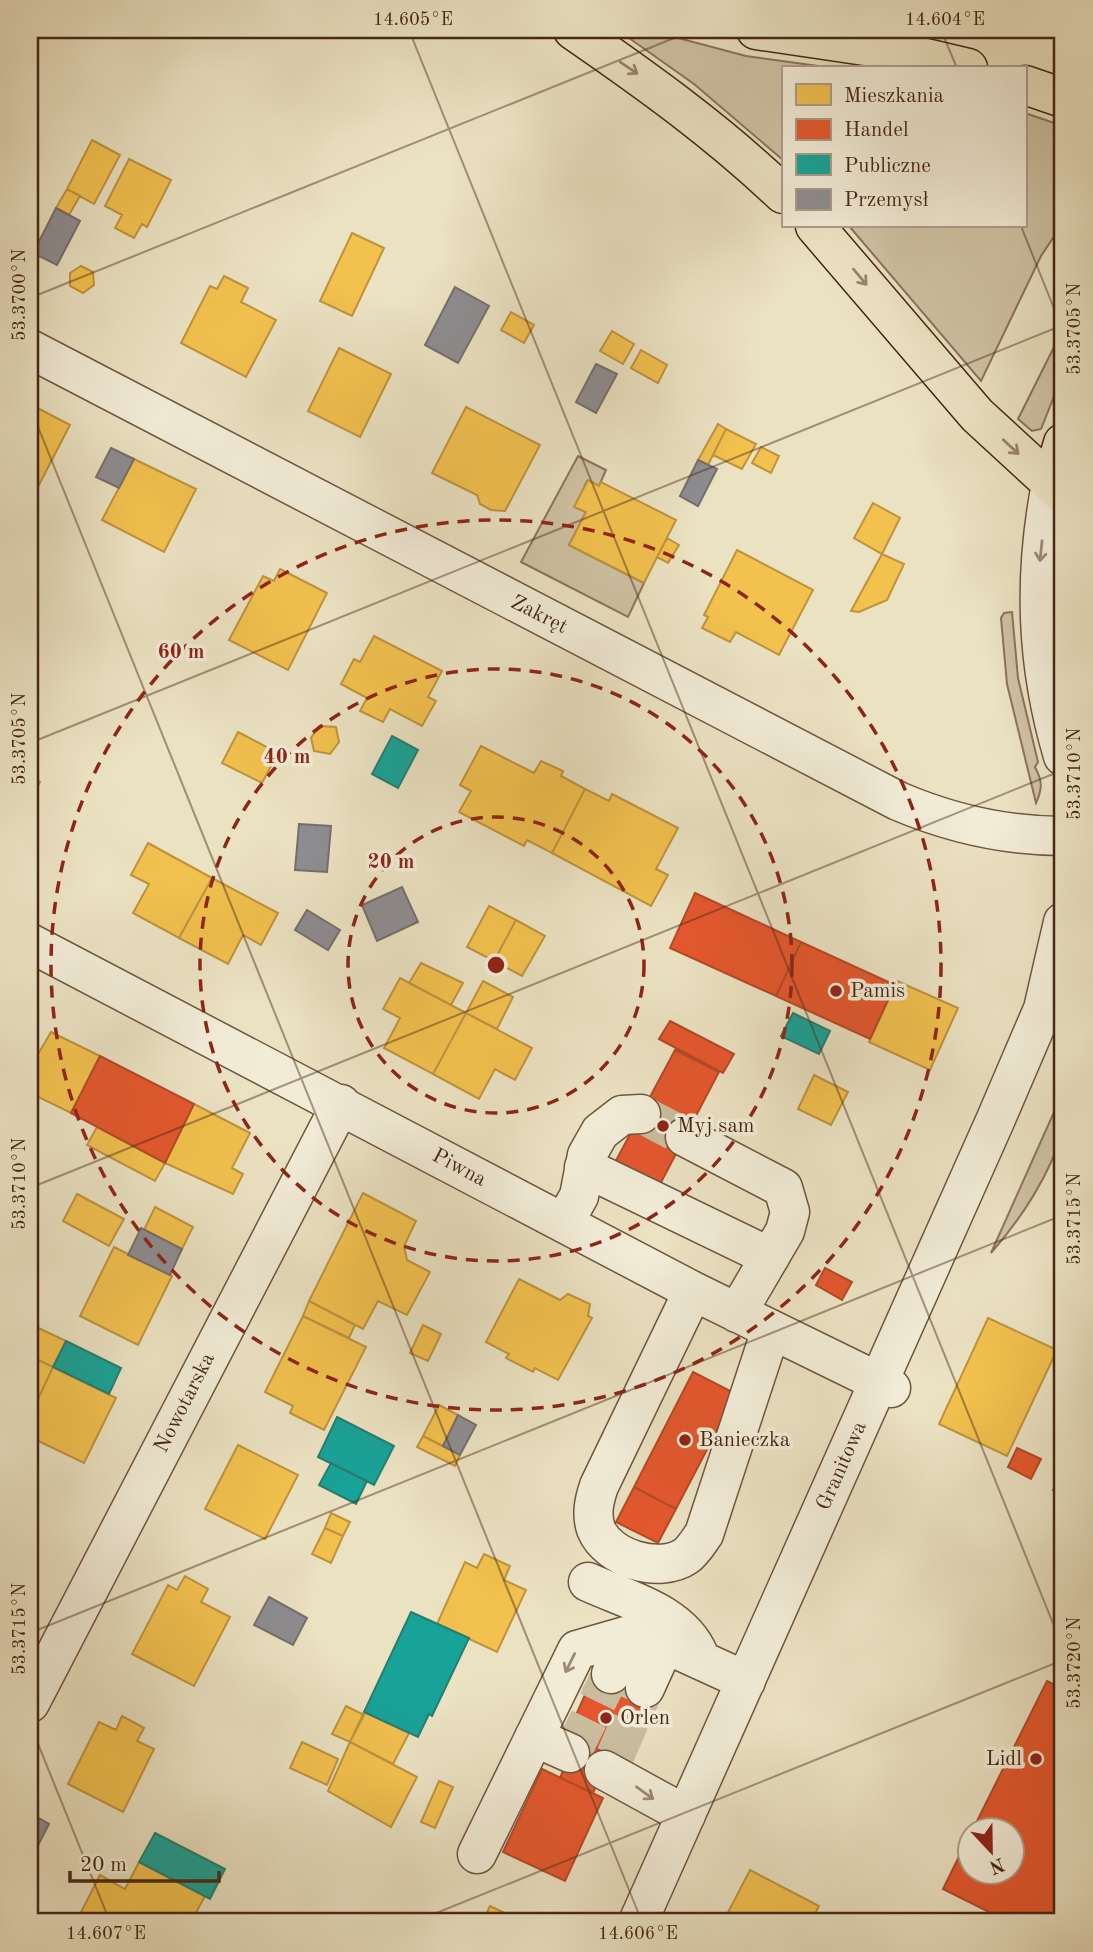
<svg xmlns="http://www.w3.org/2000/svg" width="1093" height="1952" font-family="'Old Standard TT',serif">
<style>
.green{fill:#cfc2a4;stroke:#8a745c;stroke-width:2}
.homes{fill:#f2c14e;stroke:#be933d;stroke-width:2}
.shops{fill:#e4572e;stroke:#b44926;stroke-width:2}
.public{fill:#17a398;stroke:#257e70;stroke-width:2}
.industry{fill:#8d8d92;stroke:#776e6c;stroke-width:2}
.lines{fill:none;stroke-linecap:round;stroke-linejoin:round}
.minor-tunnel{stroke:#cabd9f;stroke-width:38;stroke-dasharray:38 19;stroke-linecap:butt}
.minor-casing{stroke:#6e5640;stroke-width:41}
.major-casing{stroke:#452714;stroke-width:41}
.minor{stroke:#f2ecd7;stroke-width:38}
.major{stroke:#ebe2c2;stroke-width:38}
.oneway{stroke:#98846b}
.oneway2{stroke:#9c8a76}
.ticks{fill:none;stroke:#452714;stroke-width:2;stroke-opacity:0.45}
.ring{fill:none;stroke:#8f2418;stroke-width:3.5;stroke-dasharray:12 9}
.poi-dot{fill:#8f2418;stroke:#f2ecd7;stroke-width:2.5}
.labels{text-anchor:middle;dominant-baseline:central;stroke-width:7;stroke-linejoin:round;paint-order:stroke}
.street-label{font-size:21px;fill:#452714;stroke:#f2ecd7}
.poi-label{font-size:21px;fill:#452714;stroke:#f2ecd7;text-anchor:start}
.centre{fill:#8f2418;stroke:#f2ecd7;stroke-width:3.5}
.ring-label{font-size:21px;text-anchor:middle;font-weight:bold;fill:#8f2418;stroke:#f2ecd7;stroke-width:7;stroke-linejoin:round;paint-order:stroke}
.neatline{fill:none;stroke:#452714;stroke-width:2.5}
.ticks-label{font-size:18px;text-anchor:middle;fill:#452714}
</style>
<rect width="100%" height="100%" fill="#ebe2c2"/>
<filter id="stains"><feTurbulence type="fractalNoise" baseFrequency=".00286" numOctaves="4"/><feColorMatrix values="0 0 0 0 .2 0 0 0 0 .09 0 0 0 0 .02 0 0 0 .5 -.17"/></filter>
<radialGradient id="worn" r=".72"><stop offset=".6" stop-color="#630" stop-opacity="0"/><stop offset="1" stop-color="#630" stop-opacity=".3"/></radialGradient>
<!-- green -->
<path class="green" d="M627 30H648L746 56 833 68H783V160L694 84 629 38Z
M1025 113 1063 126V223L1041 256 981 381 849 226H1025Z
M1063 329V374L1041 429 1032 431 1018 419Z
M578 456 606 470 599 486 587 481 575 507 586 512 569 545 644 583 628 617 521 562Z
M1012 612 1018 678 1038 762 1035 767C1042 780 1043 788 1036 803L1007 684 1001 618 1004 613Z
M1063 1092C1063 1104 1066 1119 1063 1130 1050 1175 1021 1219 991 1253Z"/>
<!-- homes -->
<path class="homes" d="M92 140 120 155 94 204 67 189Z
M129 159 171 180 147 227 142 224 134 238 115 228 122 215 105 206Z
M67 189 80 196 69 215 56 208Z
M352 233 384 248 352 316 320 301Z
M81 266 93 272 94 285 83 293 70 286V273Z
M224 276 248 288 241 302 276 320 246 377 181 343 210 286 217 289Z
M511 312 534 325 524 343 501 330Z
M612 331 634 344 623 364 600 351Z
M339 348 391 374 360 437 308 411Z
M641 350 667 365 658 383 631 368Z
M30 404 70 425 39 485 30 480Z
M466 407 540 445 505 511 491 510 480 504 477 495 432 473Z
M718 424 726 429 708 465 698 460Z
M726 429 756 444 742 469 713 455Z
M761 447 779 456 771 473 752 463Z
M134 459 196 489 164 552 102 520Z
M588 480 599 486 601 482 676 520 644 583 569 545 586 512 574 507Z
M873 503 900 518 882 554 854 538Z
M667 538 679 545 668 563 657 557Z
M737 550 813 590 779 655 736 632 730 642 702 628 708 617 704 615Z
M882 554 904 564 887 600 859 612 851 611Z
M280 569 327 593 288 670 229 640 263 576 274 581Z
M374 636 442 671 428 697 436 701 422 726 390 709 383 722 360 711 367 698 341 684 354 659 360 662Z
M319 726 336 727 339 742 330 754 314 751 311 738Z
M238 732 278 753 262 783 222 763Z
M481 746 534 773 541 761 563 771 561 776 585 789 552 853 527 840 524 846 459 812 471 791 460 785Z
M30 777 40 782 30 802Z
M585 789 609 801 612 794 678 828 656 869 668 875 651 906 552 853Z
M148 843 212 878 179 938 133 913 149 884 131 875Z
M212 878 278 913 261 945 243 935 228 964 179 938Z
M489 906 516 920 494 961 467 947Z
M516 920 545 936 522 976 494 961Z
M421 963 463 983 451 1005 409 983Z
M400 978 466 1013 433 1074 384 1048 400 1018 383 1009Z
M483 981 513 997 497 1029 466 1013Z
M897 981 958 1008 930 1070 869 1042Z
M466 1013 532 1048 515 1080 495 1069 479 1099 433 1074Z
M51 1032 100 1056 71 1113 30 1093V1068Z
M814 1075 848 1092 831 1125 798 1109Z
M194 1104 250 1133 232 1168 243 1174 233 1194 165 1163Z
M97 1127 165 1163 155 1181 87 1145Z
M363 1193 416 1221 404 1246 407 1260 430 1272 407 1315 378 1301 363 1329 309 1301Z
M77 1194 124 1219 109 1246 63 1221Z
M155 1207 193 1227 182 1249 144 1230Z
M114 1247 172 1276 138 1345 80 1316Z
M519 1279 560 1300 568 1294 590 1304 588 1316 592 1318 558 1380 535 1368 533 1372 506 1358 509 1354 486 1342Z
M309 1301 355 1325 349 1338 303 1316Z
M303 1316 366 1347 324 1430 290 1413 293 1406 265 1392Z
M988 1318 1057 1350 1007 1456 939 1424Z
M30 1324 66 1341 53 1367 30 1356Z
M423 1325 441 1334 428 1361 410 1353Z
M30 1356 53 1367 40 1395 30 1390Z
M53 1367 116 1398 84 1463 30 1437V1416Z
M439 1405 458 1415 443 1446 423 1436Z
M423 1436 460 1455 455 1466 417 1447Z
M238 1445 298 1475 265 1539 205 1509Z
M331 1513 350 1522 343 1536 325 1528Z
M325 1528 343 1536 331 1563 312 1554Z
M484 1554 510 1566 504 1580 526 1590 497 1652 437 1624 465 1562 477 1568Z
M185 1576 208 1589 201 1602 230 1617 194 1686 132 1654 168 1585 177 1590Z
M346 1706 364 1715 350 1742 332 1734Z
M364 1712 409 1733 393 1764 350 1742Z
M122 1716 144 1728 137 1741 154 1749 123 1812 68 1784 99 1722 116 1730Z
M302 1742 338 1759 327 1785 290 1768Z
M350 1742 417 1777 391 1827 328 1791Z
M439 1781 453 1787 435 1828 421 1822Z
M139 1862 205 1896 191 1922H163L152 1917 149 1922H76L100 1875 125 1889Z
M750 1870 819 1906 811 1922H723Z
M490 1906 521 1921 520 1922H482Z"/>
<!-- shops -->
<path class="shops" d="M695 893 801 942 776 996 670 948Z
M801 942 895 985 870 1039 776 996Z
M670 1021 734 1054 723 1073 659 1039Z
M675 1050 719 1072 656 1192 612 1168Z
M100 1056 194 1104 165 1163 71 1113Z
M825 1268 852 1282 842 1300 816 1285Z
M693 1372 736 1394 676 1509 634 1487Z
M1017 1448 1041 1459 1031 1479 1008 1467Z
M1063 1469V1495L1053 1490Z
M634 1487 676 1509 658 1543 616 1522Z
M597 1668 651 1691 621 1759 567 1735Z
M1047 1681 1063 1689V1922H1009L943 1889 970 1834V1871H1012V1829H973Z
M576 1739 611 1754 593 1793 560 1778Z
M542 1769 603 1798 565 1881 503 1852Z"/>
<!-- public -->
<path class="public" d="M392 736 418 750 398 788 372 774Z
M793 1013 830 1031 819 1054 781 1036Z
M66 1341 121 1368 109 1394 53 1367Z
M337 1417 394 1446 374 1485 318 1457Z
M331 1463 367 1481 356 1504 319 1485Z
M411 1612 469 1638 432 1716 429 1714 418 1737 364 1712Z
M155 1833 225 1869 210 1899 139 1862Z"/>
<!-- industry -->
<path class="industry" d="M56 208 80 221 57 265 33 253Z
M455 287 489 306 458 363 425 345Z
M596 364 617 374 596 413 576 402Z
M111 448 134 459 119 488 96 477Z
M698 460 717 469 698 506 680 496Z
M299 824 331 826 327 872 295 870Z
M402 887 418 922 377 941 362 905Z
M307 910 340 930 328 950 295 930Z
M141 1228 182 1249 170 1275 128 1255Z
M458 1415 476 1425 460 1455 443 1446Z
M269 1597 307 1618 293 1645 254 1625Z
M30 1813 49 1824 30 1861Z"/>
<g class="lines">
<!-- minor-tunnel -->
<path class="minor-tunnel" d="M641 1114 685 1137
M572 1753 611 1674
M615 1756 645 1688"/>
<!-- minor casing -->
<g class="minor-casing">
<path id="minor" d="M30 349 898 801C952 824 1005 836 1063 836
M1051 484C1033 578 1036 665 1063 756
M30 943 693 1291 891 1388
M685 1137 783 1188 790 1212 785 1231 737 1313
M584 1167 770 1257
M564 1223 579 1196 587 1155 600 1132 622 1115 641 1114
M693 1291 599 1486C594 1501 591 1514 596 1529 608 1559 660 1574 686 1556 693 1551 699 1541 704 1534L771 1330
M588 1582C627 1600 681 1612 699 1655
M611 1674 629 1635 665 1644 746 1681
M645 1688 665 1644
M30 1703 341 1104
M534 1737 570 1753
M604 1770 686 1815
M477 1854 577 1650 629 1635
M638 1922 995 1121 1043 1009 1063 922"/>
</g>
<!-- major casing -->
<g class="major-casing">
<path id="major" d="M573 30C647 81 718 132 783 194
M756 30 892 50 968 68
M1025 85 1063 98
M815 226 977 415 1063 494
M1051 484 1063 443"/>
</g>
<!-- minor -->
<use href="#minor" class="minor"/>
<!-- major -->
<use href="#major" class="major"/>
</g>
<!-- one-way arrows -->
<defs><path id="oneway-shaft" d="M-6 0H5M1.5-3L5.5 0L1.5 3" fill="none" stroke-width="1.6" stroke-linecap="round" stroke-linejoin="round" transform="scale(1.75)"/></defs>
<g class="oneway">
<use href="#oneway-shaft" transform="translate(629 68) rotate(34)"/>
<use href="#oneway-shaft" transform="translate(860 277) rotate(50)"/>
<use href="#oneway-shaft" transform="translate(1011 447) rotate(43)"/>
</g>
<g class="oneway2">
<use href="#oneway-shaft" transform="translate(1041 551) rotate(96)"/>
<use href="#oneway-shaft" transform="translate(570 1663) rotate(116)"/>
<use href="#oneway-shaft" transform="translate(645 1793) rotate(36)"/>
</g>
<!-- ticks -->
<path class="ticks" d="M409 30 1063 1648M941 30 957 68M1021 226 1063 331M30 298 694 30M30 407 642 1922M30 743 1063 325M30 1188 1063 770M30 1633 1063 1215M30 1724 110 1922M414 1922 1063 1660"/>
<!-- distance rings -->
<g class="ring">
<circle cx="496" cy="965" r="148"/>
<circle cx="496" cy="965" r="296"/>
<circle cx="496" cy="965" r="445"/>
</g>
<!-- markers -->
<g class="poi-dot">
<circle cx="836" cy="991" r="7"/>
<circle cx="663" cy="1126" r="7"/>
<circle cx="685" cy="1440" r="7"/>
<circle cx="606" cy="1718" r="7"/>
<circle cx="1036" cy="1759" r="7"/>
</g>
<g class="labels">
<!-- street labels -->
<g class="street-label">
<text transform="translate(539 615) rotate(27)">Zakręt</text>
<text transform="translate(459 1168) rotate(28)">Piwna</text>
<text transform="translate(185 1403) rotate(-63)">Nowotarska</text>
<text transform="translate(842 1466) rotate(-66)">Granitowa</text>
</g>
<!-- poi labels -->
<g class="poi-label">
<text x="850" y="991">Pamis</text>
<text x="677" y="1126">Myj sam</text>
<text x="699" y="1440">Banieczka</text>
<text x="620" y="1718">Orlen</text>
<text x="1022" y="1759" text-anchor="end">Lidl</text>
</g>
</g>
<circle cx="496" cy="965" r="10" class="centre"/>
<g class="ring-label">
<text x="181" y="658">60 m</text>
<text x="287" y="763">40 m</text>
<text x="391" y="868">20 m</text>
</g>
<!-- margin -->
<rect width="1093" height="1952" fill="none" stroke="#ebe2c2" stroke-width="77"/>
<!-- legend -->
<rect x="782" y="66" width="245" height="161" fill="#f2ecd7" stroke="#ad9d89" stroke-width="2"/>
<rect x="796" y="84" width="35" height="21" fill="#f2c14e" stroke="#ad9d89" stroke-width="2"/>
<text x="844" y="102" font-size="21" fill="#452714">Mieszkania</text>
<rect x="796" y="119" width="35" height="21" fill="#e4572e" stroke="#ad9d89" stroke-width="2"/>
<text x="844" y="136" font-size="21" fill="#452714">Handel</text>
<rect x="796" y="154" width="35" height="21" fill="#17a398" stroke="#ad9d89" stroke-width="2"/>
<text x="844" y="172" font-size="21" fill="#452714">Publiczne</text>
<rect x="796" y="189" width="35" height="21" fill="#8d8d92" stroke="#ad9d89" stroke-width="2"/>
<text x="844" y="206" font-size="21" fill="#452714">Przemysł</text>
<!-- north arrow -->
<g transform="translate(991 1851) rotate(158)"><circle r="33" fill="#f2ecd7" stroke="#ad9d89" stroke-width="2"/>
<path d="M0-5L12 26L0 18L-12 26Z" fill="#8f2418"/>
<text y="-10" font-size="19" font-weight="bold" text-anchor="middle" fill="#452714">N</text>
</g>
<!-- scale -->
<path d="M70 1871v10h149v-10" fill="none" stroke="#452714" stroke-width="3.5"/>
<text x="80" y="1871" font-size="21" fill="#452714" stroke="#f2ecd7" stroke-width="5" paint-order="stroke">20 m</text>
<rect x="38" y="38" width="1016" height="1875" class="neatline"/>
<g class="ticks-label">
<text x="413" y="25">14.605°E</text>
<text x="945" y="25">14.604°E</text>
<text transform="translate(19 295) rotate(-90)" y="6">53.3700°N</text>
<text transform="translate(1074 329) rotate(-90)" y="6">53.3705°N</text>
<text transform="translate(19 739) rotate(-90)" y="6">53.3705°N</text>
<text transform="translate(1074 774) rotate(-90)" y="6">53.3710°N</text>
<text transform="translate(19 1184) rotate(-90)" y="6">53.3710°N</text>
<text transform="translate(1074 1219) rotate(-90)" y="6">53.3715°N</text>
<text transform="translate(19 1629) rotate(-90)" y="6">53.3715°N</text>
<text transform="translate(1074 1663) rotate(-90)" y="6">53.3720°N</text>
<text x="106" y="1939">14.607°E</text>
<text x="638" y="1939">14.606°E</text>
</g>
<rect width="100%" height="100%" filter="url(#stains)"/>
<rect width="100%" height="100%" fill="url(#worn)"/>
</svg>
